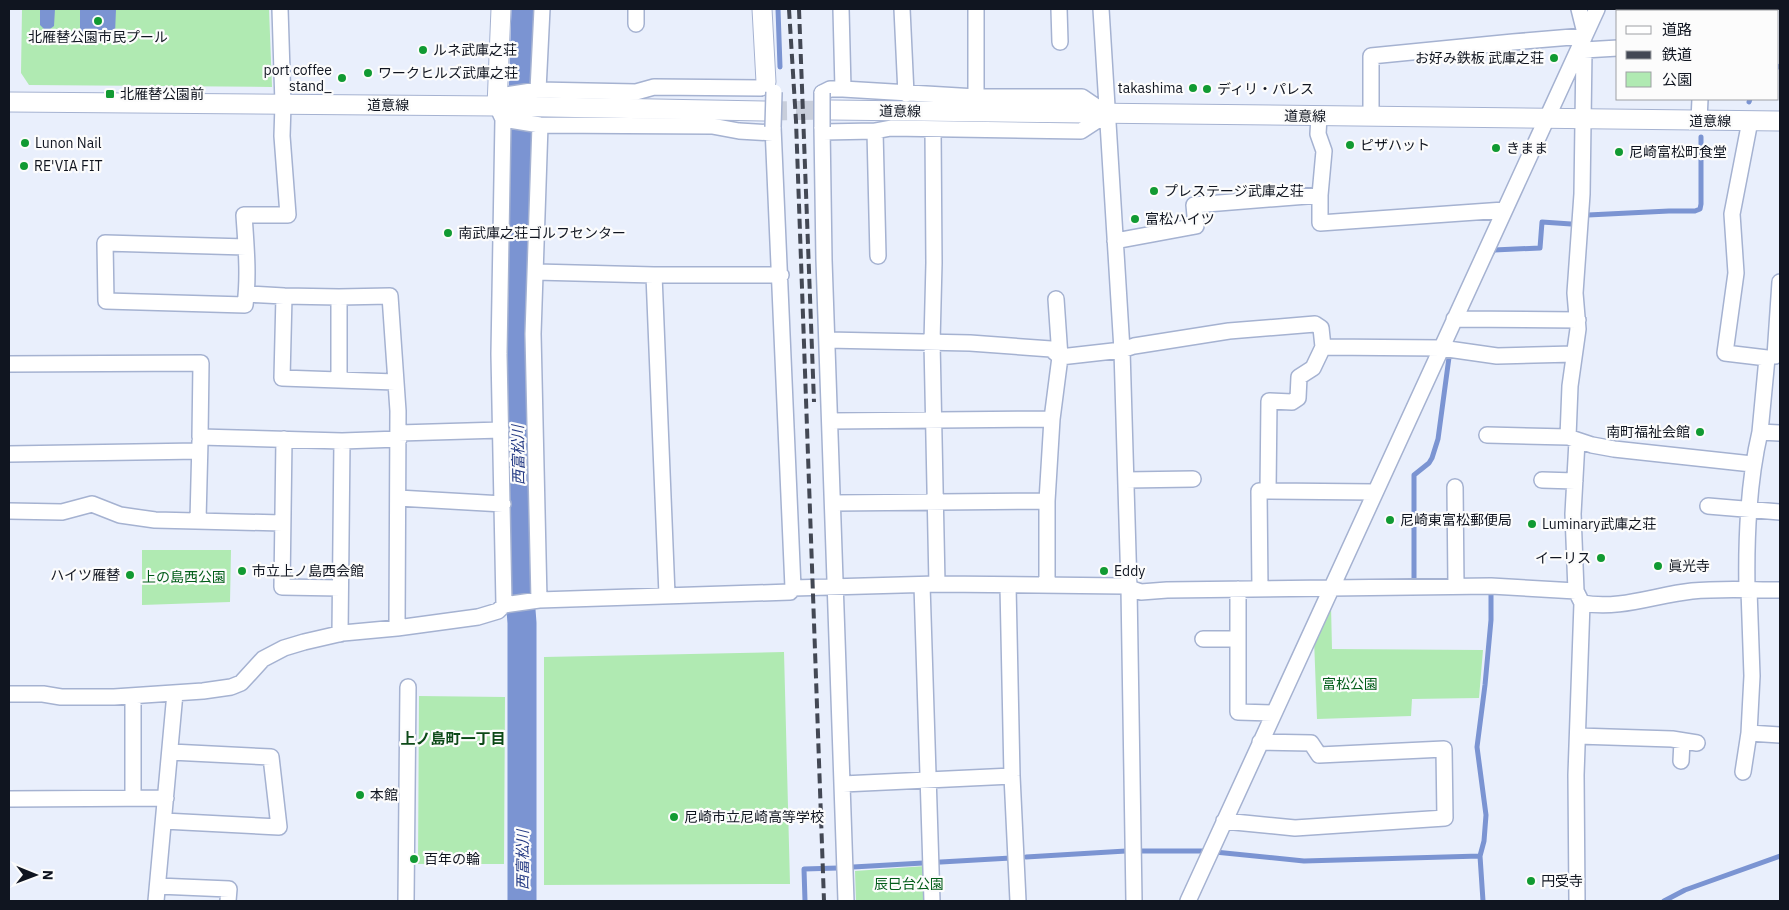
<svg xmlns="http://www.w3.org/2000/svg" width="1789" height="910" font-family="'IBM Plex Sans','Noto Sans JP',sans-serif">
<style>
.park{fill:#b0eab2}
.water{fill:#7b94d2}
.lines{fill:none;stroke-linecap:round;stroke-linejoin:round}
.stream{stroke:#7b94d2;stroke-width:5}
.river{stroke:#7b94d2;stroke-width:29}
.tertiary-tunnel{stroke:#c8cedb;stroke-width:19;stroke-dasharray:19 9;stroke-linecap:butt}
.minor-casing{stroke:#a5b2d1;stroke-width:18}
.tertiary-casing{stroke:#a5b2d1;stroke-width:21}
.minor{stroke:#fff;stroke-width:15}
.tertiary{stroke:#fff;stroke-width:19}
.rail{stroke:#434854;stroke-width:4;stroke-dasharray:10 5;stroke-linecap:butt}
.minor-bridge-casing{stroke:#a5b2d1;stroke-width:18;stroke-linecap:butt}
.minor-bridge{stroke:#fff;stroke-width:15}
.poi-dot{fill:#119a32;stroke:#fcfcfc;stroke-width:2}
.labels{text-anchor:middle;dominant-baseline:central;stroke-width:4.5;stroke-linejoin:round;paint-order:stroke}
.poi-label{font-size:14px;fill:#101520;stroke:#fcfcfc;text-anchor:start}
.street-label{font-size:14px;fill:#101520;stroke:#fcfcfc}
.park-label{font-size:14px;fill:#025d19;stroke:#fcfcfc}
.water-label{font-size:15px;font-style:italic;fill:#233983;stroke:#fcfcfc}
.neighbourhood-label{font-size:15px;font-weight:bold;fill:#0c4917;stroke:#fcfcfc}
</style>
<rect width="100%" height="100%" fill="#e9effc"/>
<!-- park -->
<path class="park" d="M22 9H269L272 87 29 85 21 73Z
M142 550H231L230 602 142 605Z
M1331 606 1332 649 1483 650 1479 698 1412 699 1411 716 1317 719 1314 639Z
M784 652 790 884 544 885V657Z
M419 696 505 697 504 864H418Z
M926 866 927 901H856L855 871Z"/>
<!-- water -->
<path class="water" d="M40 9H55L54 26 50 29H44L40 25Z
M80 9H116L115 34 80 33Z"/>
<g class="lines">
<!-- stream -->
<path class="stream" d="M778 9 780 67
M1778 67 1780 66
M1749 102 1750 99
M1588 215 1669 211H1695L1700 209 1701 204V137
M1492 253 1494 250 1540 248 1542 222 1571 224
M1414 581V475L1429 463 1432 458 1438 439 1450 350
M1141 851H1205L1304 861 1480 856
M1026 857 1126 851
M853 867 1011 858
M805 901 804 869 838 868
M1483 901 1480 856 1484 841 1486 815 1477 747 1485 685 1491 620V589
M1664 901 1685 890 1780 856"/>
<!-- river -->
<path class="river" d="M522 901V623L519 584 515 336 526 9"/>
<!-- tertiary-tunnel -->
<path class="tertiary-tunnel" d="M768 111 831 110"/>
<!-- minor casing -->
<g class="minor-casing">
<path id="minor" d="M841 9 843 89
M902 9 906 94
M1059 9 1060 42
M1101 9 1122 350 1129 588 1134 901
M1579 9 1585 33
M1706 11V9
M1766 11V9
M636 24V9
M1584 50 1618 48
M538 90 542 9
M822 93 830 89H843L976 97H1082L1107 114 1081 131 891 128 875 131 823 132
M976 97V9
M1319 116 1318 134 1324 151 1320 195V223L1504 210
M1371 117V56L1513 42 1584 36
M503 119 540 125 712 126 739 131 773 133
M1699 120 1700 99
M1750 121 1732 214 1736 273 1725 353 1767 358 1760 432 1780 433
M822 127 824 260 846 901
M933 130 934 263 932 342 937 584
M875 131 878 256
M1115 241 1196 226 1194 205 1320 195
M246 247 105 243 106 301 245 305C249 276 246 245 244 215H288L282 136 283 104 280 9
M536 272 654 275H781
M654 275 667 595
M247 294 284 296 282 378 395 382
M284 296 339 297
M1454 319 1578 320
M827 340 970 343 1051 349 1060 357 1122 350 1134 346 1229 331 1315 324 1321 328 1323 347 1441 348 1497 356 1574 354
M1775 356 1780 282
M9 364 201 363 200 437 342 441 399 439
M339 380V297L390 296 398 411 397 628
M830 421 1052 419
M399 433 501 430
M1487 435 1568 437 1592 445 1614 449 1752 464
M1568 437 1570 386 1578 329 1575 293 1582 194 1584 50 1581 43
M284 439 282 587 340 588
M1577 441 1573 514 1576 591 1582 603 1576 775 1577 901
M9 454 199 451
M1126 480 1193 479
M1542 480 1575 481
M1455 487 1456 586
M1268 491 1269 401 1292 402 1298 398 1299 377 1313 368 1323 347
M398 498 503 504
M834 503 1047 501
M1708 506 1780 512
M9 511 62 512 92 504 120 515 155 520 282 523
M198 520 200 441
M922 585 932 901
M1047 585V501L1052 419 1060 357 1056 299
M1008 586 1012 776 1018 901
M793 588 937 584 1124 586 1141 592 1167 590 1491 586 1576 591
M1238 589V712L1273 713
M1260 589 1259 491 1374 492
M1747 590C1746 537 1748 483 1760 432
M539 600 533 334 540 125
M1582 603C1620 610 1655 595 1692 591 1721 588 1751 590 1780 590
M504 605 499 354 503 119 497 106 506 95 538 90 636 92 654 87 761 88 767 85
M340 634 342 441
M1203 639H1238
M9 694H43L61 697H114L203 691 231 687 241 683 263 659 284 648 304 642 343 633 397 628 478 617 498 611 504 605 539 600 790 592 793 588 773 127
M133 696V797
M1749 733 1780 735
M1578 736 1672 739 1697 743
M1681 761 1682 741
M1743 772 1749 733 1752 676 1749 590
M843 784 1012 776
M9 799 166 798
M164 821 279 827 271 757 171 752
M1224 821 1295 828 1445 818 1444 749 1319 755 1311 743 1260 742
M158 886 229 889 228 901
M156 901 175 693
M406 901 408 687
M1188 901 1597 9"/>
</g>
<!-- tertiary casing -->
<g class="tertiary-casing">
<path id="tertiary" d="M762 9 766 82
M9 102 497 106 768 111
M497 106 501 9
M831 110 1780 121"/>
</g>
<!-- minor -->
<use href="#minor" class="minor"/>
<!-- tertiary -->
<use href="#tertiary" class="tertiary"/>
<!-- rail -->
<path class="rail" d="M789 9 796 121 824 901
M799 9 814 402"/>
<!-- minor-bridge casing -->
<g class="minor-bridge-casing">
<path id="minor-bridge" d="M773 127 774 92
M822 127V93"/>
</g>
<!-- minor-bridge -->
<use href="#minor-bridge" class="minor-bridge"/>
</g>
<!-- markers -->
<g class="poi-dot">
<circle cx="98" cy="21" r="5"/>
<circle cx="423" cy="50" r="5"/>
<circle cx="1554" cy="58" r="5"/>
<circle cx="368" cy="73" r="5"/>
<circle cx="342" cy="78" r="5"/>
<circle cx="1193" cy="88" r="5"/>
<circle cx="1207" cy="89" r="5"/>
<rect x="105" y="89" width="10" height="10" rx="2.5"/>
<circle cx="25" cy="143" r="5"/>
<circle cx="1350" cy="145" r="5"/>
<circle cx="1496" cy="148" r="5"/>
<circle cx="1619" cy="152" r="5"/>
<circle cx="24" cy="166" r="5"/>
<circle cx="1154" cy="191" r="5"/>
<circle cx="1135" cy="219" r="5"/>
<circle cx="448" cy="233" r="5"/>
<circle cx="1700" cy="432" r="5"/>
<circle cx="1390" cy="520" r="5"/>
<circle cx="1532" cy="524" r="5"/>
<circle cx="1601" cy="558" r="5"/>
<circle cx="1658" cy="566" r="5"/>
<circle cx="242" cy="571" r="5"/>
<circle cx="1104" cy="571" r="5"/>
<circle cx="130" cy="575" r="5"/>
<circle cx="360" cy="795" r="5"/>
<circle cx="674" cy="817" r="5"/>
<circle cx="414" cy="859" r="5"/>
<circle cx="1531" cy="881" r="5"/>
</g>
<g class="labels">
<!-- poi labels -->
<g class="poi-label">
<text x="98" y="37" text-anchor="middle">北雁替公園市民プール</text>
<text x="433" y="50">ルネ武庫之荘</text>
<text x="1544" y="58" text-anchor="end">お好み鉄板 武庫之荘</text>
<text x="332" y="70" text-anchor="end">port coffee<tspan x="332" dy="16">stand_</tspan></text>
<text x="378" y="73">ワークヒルズ武庫之荘</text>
<text x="1183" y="88" text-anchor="end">takashima</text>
<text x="1217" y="89">ディリ・パレス</text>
<text x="120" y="94">北雁替公園前</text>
<text x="35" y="143">Lunon Nail</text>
<text x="1360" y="145">ピザハット</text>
<text x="1506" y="148">きまま</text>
<text x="1629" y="152">尼崎富松町食堂</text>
<text x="34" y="166">RE'VIA FIT</text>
<text x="1164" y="191">プレステージ武庫之荘</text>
<text x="1145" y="219">富松ハイツ</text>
<text x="458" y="233">南武庫之荘ゴルフセンター</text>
<text x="1690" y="432" text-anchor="end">南町福祉会館</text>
<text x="1400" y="520">尼崎東富松郵便局</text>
<text x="1542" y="524">Luminary武庫之荘</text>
<text x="1591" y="558" text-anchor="end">イーリス</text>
<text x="1668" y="566">眞光寺</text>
<text x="252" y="571">市立上ノ島西会館</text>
<text x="1114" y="571">Eddy</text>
<text x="120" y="575" text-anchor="end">ハイツ雁替</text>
<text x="370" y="795">本館</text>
<text x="684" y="817">尼崎市立尼崎高等学校</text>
<text x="424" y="859">百年の輪</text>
<text x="1541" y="881">円受寺</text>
</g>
<!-- street labels -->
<g class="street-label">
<text x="388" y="105">道意線</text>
<text transform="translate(900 111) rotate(1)">道意線</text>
<text transform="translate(1305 116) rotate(1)">道意線</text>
<text x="1710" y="121">道意線</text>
</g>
<!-- park labels -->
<g class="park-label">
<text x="184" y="577">上の島西公園</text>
<text x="1350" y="684">富松公園</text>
<text x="909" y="884">辰巳台公園</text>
</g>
<!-- water labels -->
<g class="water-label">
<text transform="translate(518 455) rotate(-91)">西富松川</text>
<text transform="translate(522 860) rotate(-90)">西富松川</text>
</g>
<!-- neighbourhood labels -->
<g class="neighbourhood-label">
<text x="453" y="738">上ノ島町一丁目</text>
</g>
</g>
<!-- border -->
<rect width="1789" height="910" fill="none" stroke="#101520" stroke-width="20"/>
<!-- legend -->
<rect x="1616" y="10" width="162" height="90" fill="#fcfcfc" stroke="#9ea0a4"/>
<rect x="1626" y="26" width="25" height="8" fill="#ffffff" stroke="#9ea0a4"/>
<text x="1662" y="35" font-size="15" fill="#101520">道路</text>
<rect x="1626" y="51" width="25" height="8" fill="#434854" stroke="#9ea0a4"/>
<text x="1662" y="60" font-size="15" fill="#101520">鉄道</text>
<rect x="1626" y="72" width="25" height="15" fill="#b0eab2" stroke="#9ea0a4"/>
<text x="1662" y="85" font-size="15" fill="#101520">公園</text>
<!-- north arrow -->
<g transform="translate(35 875) rotate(91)" stroke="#fcfcfc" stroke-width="4" paint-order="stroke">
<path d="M0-4L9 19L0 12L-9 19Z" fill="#101520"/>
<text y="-8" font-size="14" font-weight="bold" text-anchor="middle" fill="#101520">N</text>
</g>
</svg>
